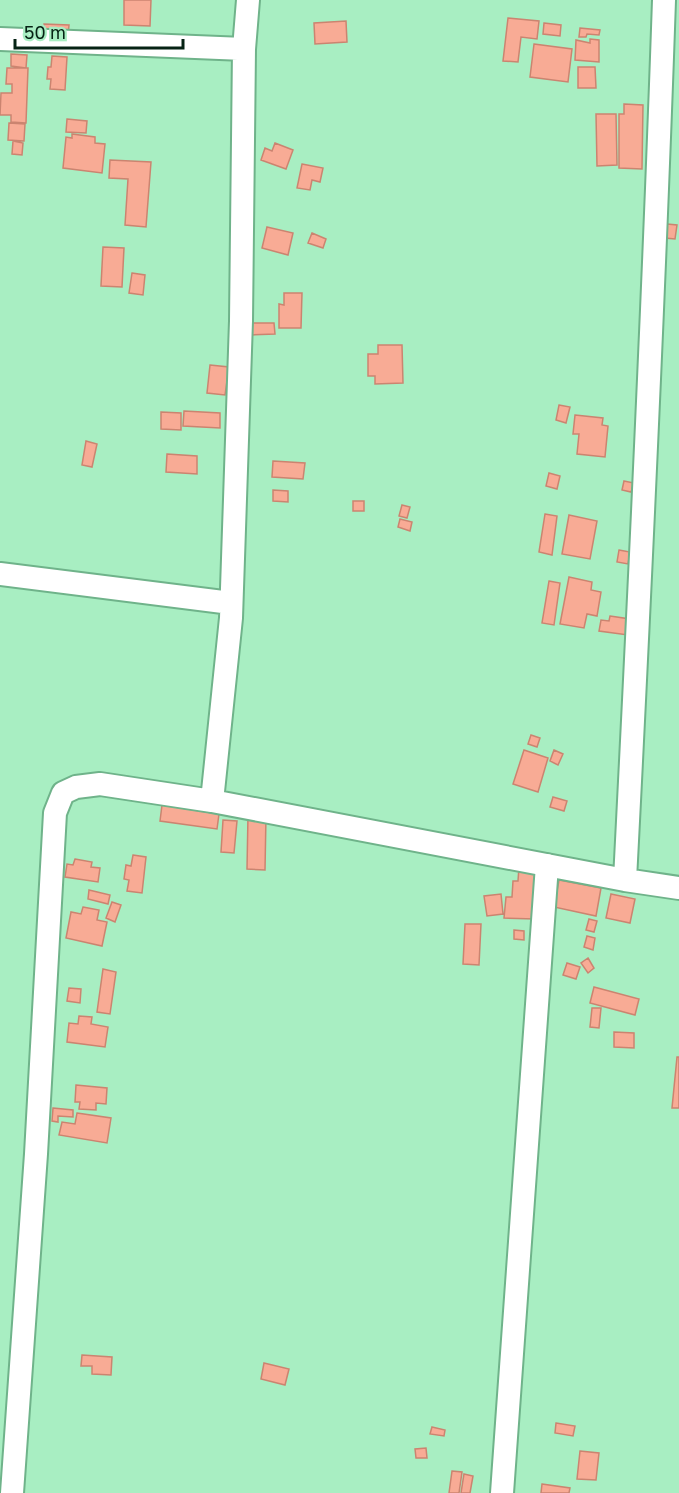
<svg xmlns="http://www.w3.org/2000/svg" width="679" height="1493" font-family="'Golos Text',sans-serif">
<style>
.building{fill:#f8ab95;stroke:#cb8470;stroke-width:1.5}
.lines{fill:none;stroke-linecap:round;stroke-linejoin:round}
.minor-casing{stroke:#6fb38a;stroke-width:26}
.minor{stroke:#fff;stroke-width:22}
</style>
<rect width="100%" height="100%" fill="#a8eec2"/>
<!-- building -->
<path class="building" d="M124 0H151L150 26 124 25Z
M508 18 539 21 537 39 521 37 518 62 503 61Z
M346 21 347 42 315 44 314 23Z
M544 23 561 25 560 36 543 34Z
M44 24 69 25 68 37 44 36Z
M580 28 600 30 599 35 587 34 586 37H579Z
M590 39 599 40V62L575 60 576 40 590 43Z
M534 44 572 49 568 82 530 77Z
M11 54 27 55 26 68 11 66Z
M52 56 67 57 65 90 50 89 51 79H47L48 67H51Z
M578 67H595L596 88H578Z
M7 68H28L26 123 11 122V115H0L1 93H12V84H6Z
M624 104 643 105 642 169 619 168V114H624Z
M596 114H616L617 165 597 166Z
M67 119 87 121 86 133 66 132Z
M9 123 25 124 24 141 8 140Z
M72 134 95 137V143L105 144 102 173 63 168 66 137 72 138Z
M13 141 23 143 22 155 12 154Z
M275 143 293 150 286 169 261 160 265 148 272 151Z
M110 160 151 162 146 227 125 225 128 179 109 178Z
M302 164 323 168 320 182 312 180 310 190 297 188Z
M667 224 677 225 675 239 665 238Z
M267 227 293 233 288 255 262 248Z
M312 233 326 239 323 248 308 243Z
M103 247 124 248 122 287 101 286Z
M132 273 145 275 143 295 129 293Z
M284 293H302L301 328H279V304L284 305Z
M249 323H274L275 334 250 335Z
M378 345H402L403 383 375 384V376H368V354H378Z
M210 365 229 367 225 395 207 393Z
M559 405 570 407 566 423 556 420Z
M184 411 220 413V428L183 426Z
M161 412 181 413V430L161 429Z
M575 415 603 418 602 425 608 426 605 457 577 454 579 434H573Z
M86 441 97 444 92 467 82 465Z
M167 454 197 456V474L166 472Z
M273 461 305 463 303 479 272 477Z
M549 473 560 476 557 489 546 486Z
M624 481 634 483 631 492 622 490Z
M273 490 288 491V502L273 501Z
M353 501H364V511H353Z
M402 505 410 507 407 518 399 516Z
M545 514 557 516 552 555 539 552Z
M569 515 597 521 590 559 562 554Z
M400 519 412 522 410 531 398 527Z
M619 550 630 552 628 564 617 562Z
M569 577 592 582 591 590 601 592 597 616 587 614 584 628 560 624Z
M549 581 560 583 554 625 542 623Z
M610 616 630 619 628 635 599 631 601 620 609 621Z
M531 735 540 738 537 747 528 744Z
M524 750 548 758 538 792 513 784Z
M554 750 563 754 558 765 550 761Z
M553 797 567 801 564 811 550 807Z
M162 805 219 814 217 829 160 821Z
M248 815 266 816 265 870 247 869Z
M223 820 237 821 234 853 221 852Z
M133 855 146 857 142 893 127 891 129 880 124 879 126 865 131 866Z
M75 859 92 862 91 867 100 868 98 882 65 877 67 864 73 865Z
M519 867H537L535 919 504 918 506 897H512L513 881H518Z
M559 880 601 888 596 916 554 907Z
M89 890 110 895 108 904 88 899Z
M501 894 503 914 487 916 484 896Z
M611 894 635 899 630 923 606 918Z
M112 902 121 905 115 922 106 918Z
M83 907 99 910 97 920 107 922 102 946 66 938 71 912 81 914Z
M589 919 597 921 594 932 586 930Z
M465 924H481L479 965 463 964Z
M514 930 524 931V940L514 939Z
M587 936 595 938 593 950 584 947Z
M588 958 594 968 588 973 581 963Z
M567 963 580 967 576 979 563 975Z
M103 969 116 972 110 1014 97 1012Z
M594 987 639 999 635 1015 590 1003Z
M69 988 81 989 80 1003 67 1001Z
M592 1008H601L599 1028 590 1027Z
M79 1016 92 1017 91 1024 108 1027 105 1047 67 1042 69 1023 78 1024Z
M614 1032 634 1033V1048L614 1047Z
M677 1057H679V1108H672Z
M76 1085 107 1088 106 1104 96 1103V1110L79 1109 80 1102H75Z
M53 1108 73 1110V1117L58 1116V1122L52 1121Z
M77 1113 111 1118 107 1143 59 1135 62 1122 75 1124Z
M82 1355 112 1357 111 1375 92 1374V1366H81Z
M264 1363 289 1369 285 1385 261 1379Z
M556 1423 575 1426 573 1436 555 1433Z
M432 1427 445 1430 444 1436 430 1434Z
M426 1448 427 1458H416L415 1449Z
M580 1451 599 1453 596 1480 577 1479Z
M452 1471 462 1472 459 1493H449Z
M464 1474 473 1476 470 1493H461Z
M542 1484 570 1488 569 1493H541Z"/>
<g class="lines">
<!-- minor casing -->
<g class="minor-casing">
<path id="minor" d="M0 39 244 49
M0 574 231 603
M212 801 231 618 241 321 244 49 248 0
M625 880C640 587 654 293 664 0
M12 1493 36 1154 55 813 63 793 76 787 100 784 212 801 625 880 679 888
M502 1493 547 865"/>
</g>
<!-- minor -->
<use href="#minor" class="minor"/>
</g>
<!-- scale -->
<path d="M15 39v9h168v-9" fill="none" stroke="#062314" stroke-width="3"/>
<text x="24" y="39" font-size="18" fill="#062314" stroke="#a8eec2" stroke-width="4.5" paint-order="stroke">50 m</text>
</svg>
